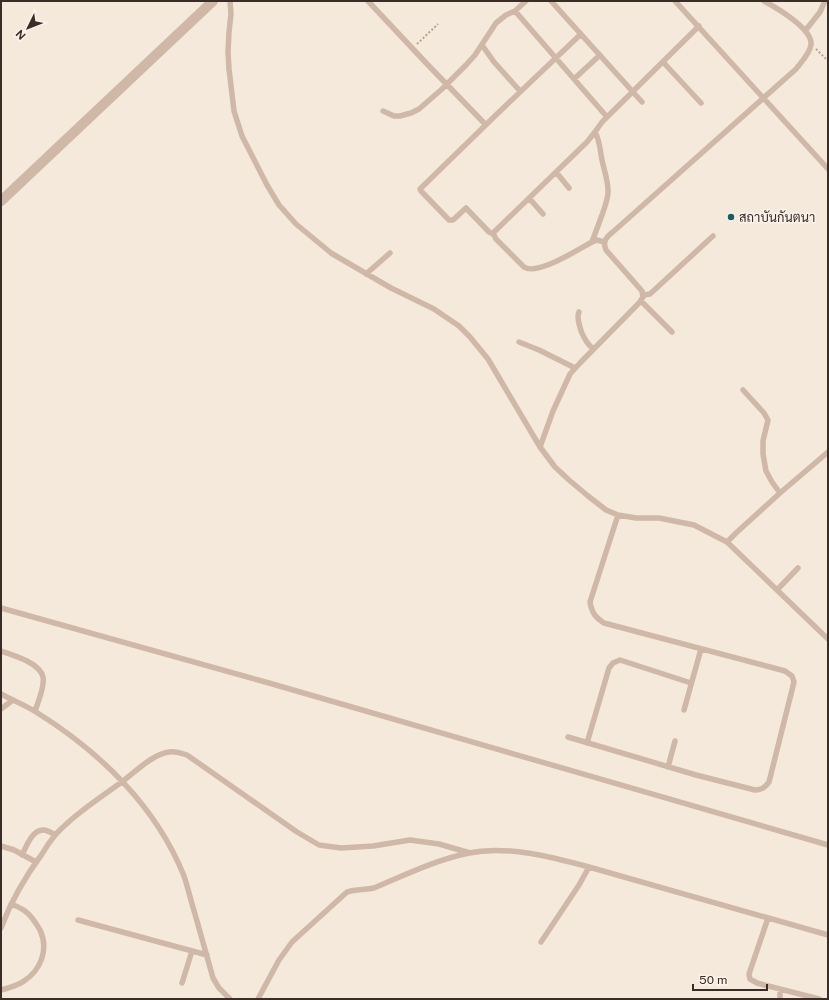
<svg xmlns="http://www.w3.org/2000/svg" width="829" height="1000" font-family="'Public Sans',Sarabun,sans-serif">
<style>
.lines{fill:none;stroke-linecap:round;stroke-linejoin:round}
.path{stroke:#bba190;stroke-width:2;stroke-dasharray:2 2;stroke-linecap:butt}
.service{stroke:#cfb8a7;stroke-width:5.5}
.minor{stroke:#cfb8a7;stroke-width:10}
.poi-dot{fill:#185e61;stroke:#fcf3ea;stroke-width:1.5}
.labels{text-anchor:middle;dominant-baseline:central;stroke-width:3;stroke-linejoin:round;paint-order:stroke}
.poi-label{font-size:13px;fill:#3a2d28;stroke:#fcf3ea;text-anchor:start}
</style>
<rect width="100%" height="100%" fill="#f5e9dc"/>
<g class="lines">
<!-- path -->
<path class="path" d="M417 44 438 24
M816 49 828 61"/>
<!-- service -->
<path class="service" d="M230 1 231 14 229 32 228 52 229 69 234 111 242 136 267 185 279 205 296 224 331 253 391 288 434 309 459 326 470 337 488 359 540 447 555 467 569 480 588 496 606 510 618 515 636 518H659L694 525 727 542 828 639
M368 1 428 65 486 125
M551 1 642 102
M675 1 828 169
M515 11 607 117
M805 31 820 12 825 1
M482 45 494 62 520 91
M663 62 701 103
M574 79 600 55
M383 111 394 116H400L411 113 419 109 442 89 466 65 475 55 496 23 506 15 515 11 526 1
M556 172 569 188
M529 198 543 214
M493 234 489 232 466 208 453 220H449L421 191 420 189 497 114 581 34
M592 242C596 229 609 202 608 191 608 180 604 170 602 160 600 150 600 141 595 132
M604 242 597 240 592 242C579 249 537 276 524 267L496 239 493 233 587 142 595 132 602 122 699 26
M366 274 390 253
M643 295 650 294 713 236
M641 301 672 332
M579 312C576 317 581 333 585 339 587 343 590 346 593 349
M519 342 539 350 575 368
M743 390 764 413 768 420 763 441V454L766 471 772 482 780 493
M540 447 553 411 570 374 580 363 639 303 643 297 642 291 606 250C602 240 607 237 614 231L796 69C801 62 809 55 811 45 813 29 777 8 764 1
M727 542 736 533 780 493 828 452
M777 590 798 568
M1 608 269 683 828 845
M1 651C13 655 40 663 43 677 45 687 38 702 35 711
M1 694C12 700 25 705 36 712 99 751 156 806 184 876 188 888 191 901 195 914 201 935 207 956 213 978L219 988 230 999
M1 709 13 700
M684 710 701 649
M568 737 696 775 755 790C761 790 765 788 769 782L794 682 792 676 785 671 604 623C595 617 592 613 590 602L618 515
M587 743 609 668 613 663 620 660 691 683
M668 767 675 741
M1 846 14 850 36 862
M22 855C26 847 32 830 43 830 47 830 52 833 55 835
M768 918 749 974 750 979 757 983 819 999
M78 920 207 955
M1 928C11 901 25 877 42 854 46 847 51 840 56 834 76 813 100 798 123 781 136 771 153 754 169 752 175 751 181 753 187 755L297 832 319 845 341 848 373 846 410 840 439 844 470 853
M541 942 579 885 589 867
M182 983 192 951
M780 989V999
M1 990C9 988 17 986 24 981 41 970 49 949 40 930 36 923 32 916 25 911 21 908 16 906 11 904
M258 999 279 960 292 942 347 892C356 889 364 890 374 888 405 875 435 860 469 853 507 845 552 857 589 867L828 935"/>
<!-- minor -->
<path class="minor" d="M1 201 213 1"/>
</g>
<!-- markers -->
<circle class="poi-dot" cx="731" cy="217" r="4"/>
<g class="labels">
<!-- poi labels -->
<g class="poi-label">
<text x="739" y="217">สถาบันกันตนา</text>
</g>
</g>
<!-- border -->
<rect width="829" height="1000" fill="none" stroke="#3a2d28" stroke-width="4"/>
<!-- north arrow -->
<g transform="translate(28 28) rotate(227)" stroke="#fcf3ea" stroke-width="3" paint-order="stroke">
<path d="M0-3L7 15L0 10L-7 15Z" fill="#3a2d28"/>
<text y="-6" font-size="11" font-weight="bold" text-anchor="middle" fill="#3a2d28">N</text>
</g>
<!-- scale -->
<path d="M693 984v6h74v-6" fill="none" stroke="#3a2d28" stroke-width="2"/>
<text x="699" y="984" font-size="12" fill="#3a2d28" stroke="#fcf3ea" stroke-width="3" paint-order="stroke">50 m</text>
</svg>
